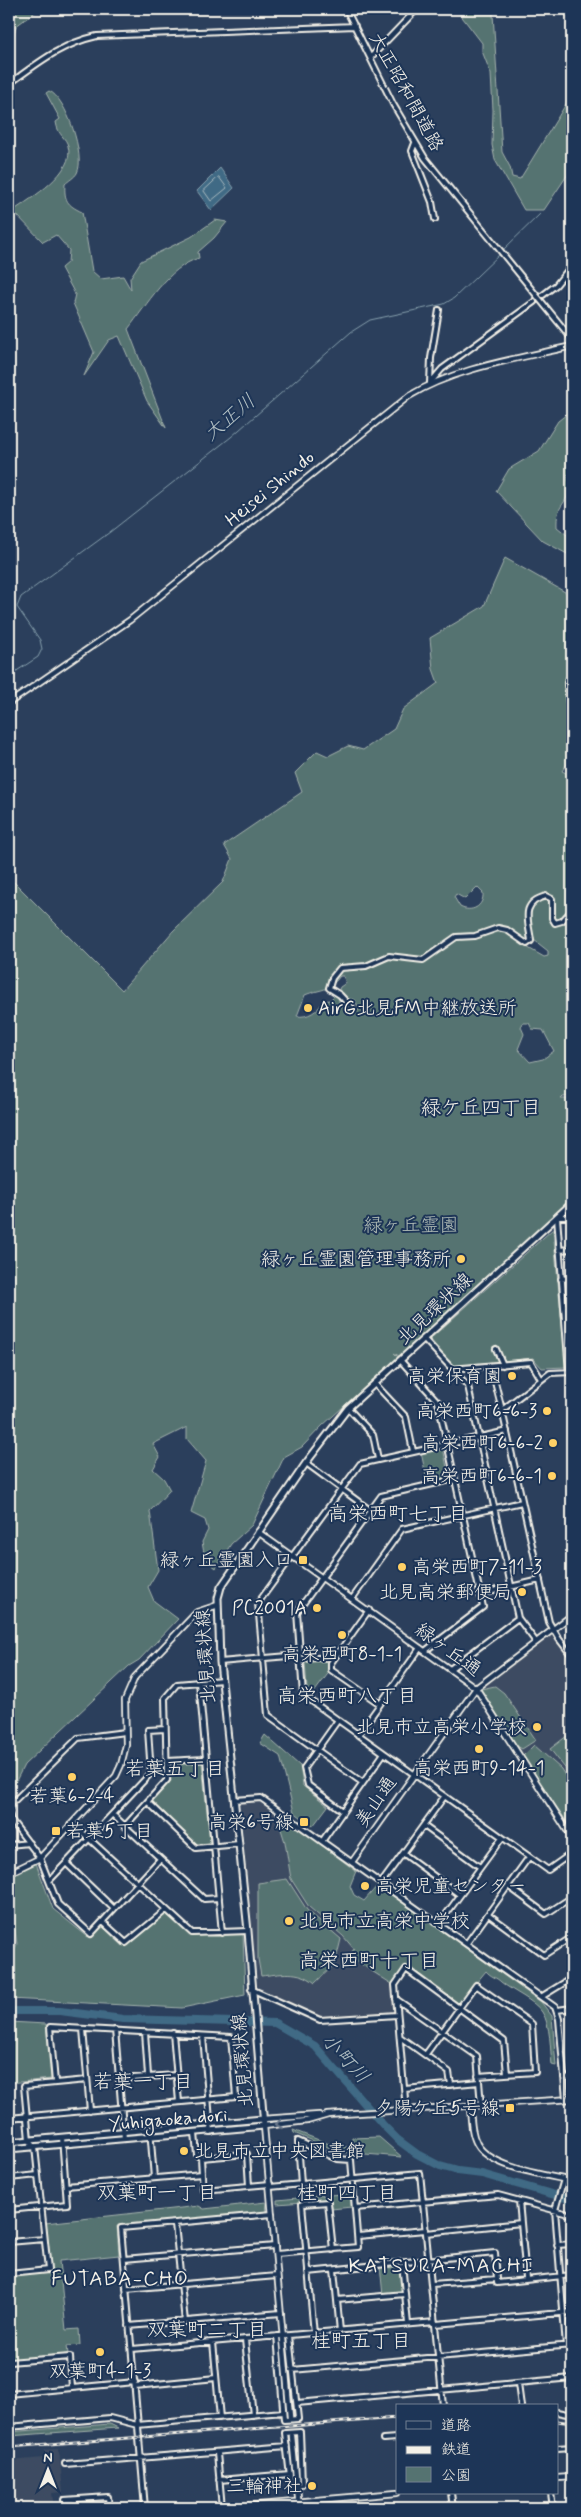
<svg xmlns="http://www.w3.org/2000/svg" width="581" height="2517" font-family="Mynerve,'Klee One',sans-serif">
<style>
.built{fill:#3c4c62}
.green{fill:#557371;stroke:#a4b2ac;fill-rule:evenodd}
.water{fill:#3f6a85;stroke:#87a0ad}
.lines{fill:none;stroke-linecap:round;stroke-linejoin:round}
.shore{stroke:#acbbc0;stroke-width:1}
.stream{stroke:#87a0ad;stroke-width:1}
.river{stroke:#3f6a85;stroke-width:8}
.tertiary-tunnel{stroke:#495a71;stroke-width:4.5;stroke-dasharray:4.5 2;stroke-linecap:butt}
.minor-casing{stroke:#f4f1e8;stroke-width:8}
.tertiary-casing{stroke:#f4f1e8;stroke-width:8}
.secondary-casing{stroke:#f4f1e8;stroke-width:9}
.minor{stroke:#1d3557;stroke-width:4}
.tertiary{stroke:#1d3557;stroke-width:4.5}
.secondary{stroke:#1d3557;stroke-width:5}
.rail-casing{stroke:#f4f1e8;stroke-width:3}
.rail{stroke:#1d3557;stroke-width:1;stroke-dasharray:4;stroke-linecap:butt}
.oneway{stroke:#68778a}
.poi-dot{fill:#ffd166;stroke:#1d3557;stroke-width:2}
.labels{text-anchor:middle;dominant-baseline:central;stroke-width:4;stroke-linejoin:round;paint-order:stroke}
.street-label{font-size:19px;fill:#f4f1e8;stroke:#1d3557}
.poi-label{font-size:19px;fill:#f4f1e8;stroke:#1d3557;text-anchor:end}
.park-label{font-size:19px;fill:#b4bfb8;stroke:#1d3557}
.water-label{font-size:20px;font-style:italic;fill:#b5c2c5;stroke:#1d3557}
.neighbourhood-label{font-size:20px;fill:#f4f1e8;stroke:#1d3557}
.quarter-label{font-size:21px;letter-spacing:1px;fill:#f4f1e8;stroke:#1d3557}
</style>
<rect width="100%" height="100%" fill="#2b3f5c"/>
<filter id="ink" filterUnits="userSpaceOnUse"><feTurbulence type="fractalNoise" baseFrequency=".02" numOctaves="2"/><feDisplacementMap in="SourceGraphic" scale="10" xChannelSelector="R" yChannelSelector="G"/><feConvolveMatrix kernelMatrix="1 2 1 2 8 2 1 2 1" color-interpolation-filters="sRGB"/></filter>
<g filter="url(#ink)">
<!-- built -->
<path class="built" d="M553 1629 572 1656V1838L476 1688Z
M261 1801 275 1810 285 1842 291 1879 309 1907 357 1947 352 1953 392 1984 393 2012 321 2017 258 1987 240 1803Z
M59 2449 63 2492 52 2493 54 2508H9V2461L44 2458V2450Z"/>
<!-- green -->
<path class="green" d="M9 9H37L38 10 16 26 14 34 9 29Z
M456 9H497L493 14 502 152 510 167 512 177 520 179 566 104 572 88V168L544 210H524L495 160 492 145 493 110 491 74 482 51V43Z
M49 91C66 97 86 157 77 173 75 177 68 181 65 184 64 200 67 205 82 212L92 271 101 279 123 276 131 290 130 278 141 261 191 237 215 220 227 222 214 238 198 252 199 258C168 267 147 305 128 329L166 428 147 401 119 336 109 340 84 376 94 352 73 303 75 294 61 268 68 262 69 250 56 235 43 242 13 211C31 198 76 172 68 146 66 137 58 136 56 122L60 119 46 93Z
M571 411 572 470 567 475C568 479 570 486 569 491 565 507 556 504 557 527L572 539V554L569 555 543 541 496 491 509 469 539 451 558 421Z
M505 558 572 596V757L562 771 572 776V1096L563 1097 561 1099H572V1199L464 1301 399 1356 394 1353 398 1357 322 1426 302 1447 284 1457 252 1525 231 1544 216 1568 205 1559 202 1542 208 1530 205 1520 191 1513 206 1461 187 1439V1427L153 1444 160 1457 153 1469 164 1479 170 1490 150 1511 158 1570 148 1587 154 1601 178 1619 139 1660 129 1666 24 1765 9 1795V877L122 990 173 931 223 882 232 859 224 845 302 792 295 773 317 751 328 756 348 746 363 750 394 729 403 709 438 683 433 669 430 638 484 606ZM477 887 483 893C484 907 471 913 460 907L454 897 456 894 465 899ZM529 936 548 951V956L544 957 523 945ZM340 976H343L346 983 340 987 338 992 345 998 355 1000 359 1009 358 1011 348 1012 339 1003V997L335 995 330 1000 323 1001C319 1011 307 1018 297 1016L305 995C322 988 327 993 340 976ZM523 1023H529L532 1029 543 1030 554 1051 543 1059 530 1062 518 1049 524 1034 521 1027Z
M553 1229 566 1367 542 1368 533 1358 453 1366 430 1339Z
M443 1448 449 1477 427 1481 421 1452Z
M327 1659 330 1671 313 1694 307 1689 305 1661Z
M495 1686 504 1693 536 1740 522 1749 517 1746 481 1689Z
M572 1732V1777L550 1749Z
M265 1735 300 1766 303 1786 328 1806 313 1826 294 1812 280 1756 260 1743Z
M534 1745 561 1769 572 1787V1829L522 1757Z
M202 1763 210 1843 197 1844 152 1801 171 1781 170 1765Z
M275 1810 356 1871 350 1886 354 1895 364 1901 378 1885 541 2002 552 2016 556 2066 552 2065C550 2049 551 2025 542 2012 535 2001 512 1991 501 1982 496 1977 491 1977 486 1971L458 2005 407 1967 392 1984 353 1959 351 1953 354 1949 343 1936 309 1907 291 1879 285 1842Z
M36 1863 53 1909 88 1937 102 1926 123 1946 166 1914 192 1936 243 1934 245 1995 182 2008 9 1999V1960L17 1944 9 1894V1877Z
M287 1879 307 1910 341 1939 335 1964 315 1983C299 1969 280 1974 261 1976L258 1959V1883Z
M9 2022 46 2024 51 2079 9 2083Z
M293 2130 337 2147H352V2138L379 2137 402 2157 340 2152 294 2133Z
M351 2193 352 2207 331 2209 330 2200 277 2204V2200Z
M266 2202 267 2213 117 2226 119 2255 59 2261 66 2330 79 2329 80 2345 67 2346 68 2354 9 2360V2276L50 2272 45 2223 199 2206 204 2209Z
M402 2263 405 2294 383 2296 380 2265Z
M110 2424 118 2428 9 2436V2432Z"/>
<!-- water -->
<path class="water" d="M220 168 234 188 211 210 197 191Z"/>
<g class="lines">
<!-- shore -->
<path class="shore" d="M219 177 227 188 211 201 204 191Z"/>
<!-- stream -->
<path class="stream" d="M502 251 541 213
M9 676 38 657 42 649 40 640 17 607 21 597 110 532 231 437 351 332 370 320 444 304 454 298 500 254"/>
<!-- river -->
<path class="river" d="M9 2011H60L123 2019 275 2023 315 2046 384 2126 398 2140 417 2154 440 2166 458 2171 482 2174 572 2200"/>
<!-- tertiary-tunnel -->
<path class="tertiary-tunnel" d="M290 2417 292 2435"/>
<!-- minor casing -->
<g class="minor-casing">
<path id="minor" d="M346 9 393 104 425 158 572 339
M371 57 417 9
M9 84C38 63 61 44 97 36L355 26
M415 143 412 151 432 202 435 219
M543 295 556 285 572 265
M430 383 442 369 534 302
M430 383 431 358 439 310
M572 672 567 683 572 734
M352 1008 340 995 329 988 332 978 340 968 366 966 389 956 423 960 456 937 475 936 498 928 507 930 527 944 531 941C529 922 519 903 546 896L552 899V918L555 923 562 921 572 910
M559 1250 572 1249
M561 1279 572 1278
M564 1306H572
M424 1339 468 1386 518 1618 536 1642
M496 1349 503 1365
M401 1361 438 1402 483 1607 425 1651
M491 1366 502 1410
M452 1369 531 1362 541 1379
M569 1372 557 1217H572
M572 1372 550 1373 502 1410 549 1622 559 1639 572 1656
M375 1384 406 1417 413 1451
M348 1408 373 1435 378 1459
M306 1463 370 1510
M455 1479 381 1496 297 1612 303 1695 548 1870 572 1853
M480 1594 540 1580
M352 1599 402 1529 522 1502
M369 1610 331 1663V1670L380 1704
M300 1659 335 1657
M220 1662 300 1655
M450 1669 518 1618
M199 1682 222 1933
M338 1720 304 1768 308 1785 343 1811
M358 1735 420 1648
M167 1761 205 1759
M363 1783 268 1715 258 1603 360 1464 507 1431
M234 1800 261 1798 555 2007 559 2019 566 2099
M148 1802 196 1848 239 1844
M9 1810 11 1804 78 1738 125 1732
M9 1813 11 1820 40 1858 58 1904 91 1934 160 1859
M113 1815 204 1899 219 1898
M73 1824 192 1933 248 1931
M126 1825 167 1780 165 1698 177 1684 222 1680
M424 1826 480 1867
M323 1840 384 1753
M9 1845 29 1843
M404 1854 460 1895
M67 1864 114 1909
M50 1880 151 1773 148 1730 165 1729
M382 1882 444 1797
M508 1886 546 1914 572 1897
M488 1914 544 1955 572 1937
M103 1922 126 1943 166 1910
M439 1924 502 1838
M467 1943 529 1857
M251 1989 320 2020 397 2015
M541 1997 572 1978
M396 1999 477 2056 481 2106
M557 2010 572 2008
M83 2029 90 2111
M115 2030 124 2139
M145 2032 148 2076
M173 2033 179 2102
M203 2036 211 2132
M400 2037 449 2072 451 2085
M426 2054 476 1985 532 2024 535 2072 478 2076
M564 2078 572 2077
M119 2079 176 2075
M405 2089 479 2082
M406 2110 395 1985 406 1969 504 2041 507 2074
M9 2118 236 2097 231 2037 50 2027 55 2082
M150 2129 154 2178
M195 2133 197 2155 201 2158 203 2190 270 2184
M201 2158 247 2154 249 2186
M9 2178 38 2175
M564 2179 555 2210 566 2346
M66 2186 202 2174
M270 2187 420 2173 443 2406
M519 2201 526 2278
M355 2208 498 2195 572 2215
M9 2210 67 2204 62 2137
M175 2224 185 2322
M426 2233 521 2223
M358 2236 425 2230
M9 2242 44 2239
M557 2245 572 2244
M276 2254 358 2247 351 2160 337 2159 298 2141 301 2184
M124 2259 275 2246
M402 2263 408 2324
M334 2270 340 2331
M308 2272 495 2253 497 2279
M9 2274 48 2270 35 2147 29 2140 24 2086 87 2080
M432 2284 497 2279V2283L572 2275
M126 2289 277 2276
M337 2300 405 2294
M436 2324 572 2312
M129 2326 281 2313
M314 2334 302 2204 328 2202 333 2250
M277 2336 284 2420 298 2419 289 2336
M245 2340 253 2415
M213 2342 220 2418
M132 2349 435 2322
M9 2362 70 2357 72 2388
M292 2370 572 2345
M571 2379 572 2387
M518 2384 521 2406
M135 2386 216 2378
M9 2394 135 2382
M297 2403 572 2378
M9 2405 11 2427
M557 2412 572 2415
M9 2427 110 2418 137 2425 283 2412
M300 2432 302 2484 297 2488 291 2485 285 2433Z
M383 2439 397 2438
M557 2448 572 2447
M217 2453 222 2508
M65 2464 287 2446
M219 2480 290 2474
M451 2493 453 2508
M551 2493 553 2508
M64 2500 108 2497 109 2508
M75 2500 76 2508
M145 2508 121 2228 272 2214"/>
</g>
<!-- tertiary casing -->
<g class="tertiary-casing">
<path id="tertiary" d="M9 703 130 620 409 396C457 367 518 359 572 346
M258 1532 476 1688 572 1838
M352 1862 476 1688 572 1615
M9 1873 40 1858 116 1776 121 1765 126 1745 125 1700 135 1677 197 1612 218 1605
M470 2106C471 2119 471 2133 477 2144 490 2168 547 2175 572 2181
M327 2115 572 2099
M263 2119 319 2115
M290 2417 264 2126 307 2121 328 2115
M292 2436 299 2508
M557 2478 572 2477
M225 2508 397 2493"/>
</g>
<!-- secondary casing -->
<g class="secondary-casing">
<path id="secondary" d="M9 2142 263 2119
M9 2149 264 2126 248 1931 220 1662 218 1598 221 1587 306 1463 348 1408 572 1203"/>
</g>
<!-- minor -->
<use href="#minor" class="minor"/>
<!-- tertiary -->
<use href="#tertiary" class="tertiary"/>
<!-- secondary -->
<use href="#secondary" class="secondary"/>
<!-- rail casing -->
<g class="rail-casing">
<path id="rail" d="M557 2421 572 2423
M9 2447 397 2418"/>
</g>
<!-- rail -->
<use href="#rail" class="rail"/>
</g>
<!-- one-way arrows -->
<defs><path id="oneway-chevron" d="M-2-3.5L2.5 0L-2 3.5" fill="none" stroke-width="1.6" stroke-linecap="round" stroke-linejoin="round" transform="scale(1.25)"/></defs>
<use class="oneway" href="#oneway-chevron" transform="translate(279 2124) rotate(174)"/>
</g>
<!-- markers -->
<g class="poi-dot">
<circle cx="308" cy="1008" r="5"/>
<circle cx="461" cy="1259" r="5"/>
<circle cx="512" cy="1376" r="5"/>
<circle cx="547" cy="1411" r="5"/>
<circle cx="553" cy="1443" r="5"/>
<circle cx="552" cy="1476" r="5"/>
<rect x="298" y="1555" width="10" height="10" rx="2.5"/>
<circle cx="402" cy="1567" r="5"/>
<circle cx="522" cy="1592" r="5"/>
<circle cx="317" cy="1608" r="5"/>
<circle cx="342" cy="1635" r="5"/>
<circle cx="537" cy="1727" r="5"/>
<circle cx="479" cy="1749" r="5"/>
<circle cx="72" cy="1777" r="5"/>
<rect x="299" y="1817" width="10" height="10" rx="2.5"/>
<rect x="51" y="1826" width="10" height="10" rx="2.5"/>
<circle cx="365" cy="1886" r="5"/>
<circle cx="289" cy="1921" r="5"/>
<rect x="505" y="2103" width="10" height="10" rx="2.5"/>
<circle cx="184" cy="2151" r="5"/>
<circle cx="100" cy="2352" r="5"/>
<circle cx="312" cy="2486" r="5"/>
</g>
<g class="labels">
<!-- street labels -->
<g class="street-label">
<text transform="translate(406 92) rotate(61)">大正昭和間道路</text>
<text transform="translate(270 489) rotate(-39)">Heisei Shindo</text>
<text transform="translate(435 1309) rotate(-43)">北見環状線</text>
<text transform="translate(448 1650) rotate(36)">緑ヶ丘通</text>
<text transform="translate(206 1656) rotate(-94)">北見環状線</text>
<text transform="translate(376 1802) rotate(-55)">美山通</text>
<text transform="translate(243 2060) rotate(-95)">北見環状線</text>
<text transform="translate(168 2120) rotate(-5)">Yuhigaoka dori</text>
</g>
<!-- poi labels -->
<g class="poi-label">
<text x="318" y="1008" text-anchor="start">AirG北見FM中継放送所</text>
<text x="451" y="1259">緑ヶ丘霊園管理事務所</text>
<text x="502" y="1376">高栄保育園</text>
<text x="537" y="1411">高栄西町6-6-3</text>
<text x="543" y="1443">高栄西町6-6-2</text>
<text x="542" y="1476">高栄西町6-6-1</text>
<text x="293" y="1560">緑ヶ丘霊園入口</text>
<text x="412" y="1567" text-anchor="start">高栄西町7-11-3</text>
<text x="512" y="1592">北見高栄郵便局</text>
<text x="307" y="1608">PC2001A</text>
<text x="342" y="1654" text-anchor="middle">高栄西町8-1-1</text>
<text x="527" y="1727">北見市立高栄小学校</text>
<text x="479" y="1768" text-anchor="middle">高栄西町9-14-1</text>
<text x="72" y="1796" text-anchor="middle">若葉6-2-4</text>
<text x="294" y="1822">高栄6号線</text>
<text x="66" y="1831" text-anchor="start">若葉5丁目</text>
<text x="375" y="1886" text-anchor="start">高栄児童センター</text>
<text x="299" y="1921" text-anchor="start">北見市立高栄中学校</text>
<text x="500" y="2108">夕陽ケ丘5号線</text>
<text x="194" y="2151" text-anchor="start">北見市立中央図書館</text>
<text x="100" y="2371" text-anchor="middle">双葉町4-1-3</text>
<text x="302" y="2486">三輪神社</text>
</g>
<!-- park labels -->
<g class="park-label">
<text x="411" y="1225">緑ヶ丘霊園</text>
</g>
<!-- water labels -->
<g class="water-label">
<text transform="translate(230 418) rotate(-40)">大正川</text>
<text transform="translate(345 2059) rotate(47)">小町川</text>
</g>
<!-- neighbourhood labels -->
<g class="neighbourhood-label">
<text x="481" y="1108">緑ケ丘四丁目</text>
<text x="398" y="1514">高栄西町七丁目</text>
<text x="347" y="1696">高栄西町八丁目</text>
<text x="175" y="1769">若葉五丁目</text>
<text x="369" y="1961">高栄西町十丁目</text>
<text x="143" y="2082">若葉一丁目</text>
<text x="157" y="2193">双葉町一丁目</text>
<text x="347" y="2193">桂町四丁目</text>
<text x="207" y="2330">双葉町二丁目</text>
<text x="361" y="2341">桂町五丁目</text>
</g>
<!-- quarter labels -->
<g class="quarter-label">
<text x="441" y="2266">KATSURA-MACHI</text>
<text x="120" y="2279">FUTABA-CHO</text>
</g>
</g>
<!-- margin -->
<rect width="581" height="2517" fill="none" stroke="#1d3557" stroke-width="30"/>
<rect x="15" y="15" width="551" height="2487" fill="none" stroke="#f4f1e8" stroke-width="2" filter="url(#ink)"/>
<!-- legend -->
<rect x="396" y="2404" width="162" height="90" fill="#1d3557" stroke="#738091"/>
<rect x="406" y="2421" width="25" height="8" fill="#1d3557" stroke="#738091"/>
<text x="441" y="2430" font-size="15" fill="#f4f1e8">道路</text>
<rect x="406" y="2446" width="25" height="8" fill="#f4f1e8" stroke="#738091"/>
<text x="441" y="2454" font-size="15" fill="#f4f1e8">鉄道</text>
<rect x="406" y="2467" width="25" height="15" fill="#557371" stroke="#738091"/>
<text x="441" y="2480" font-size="15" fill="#f4f1e8">公園</text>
<!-- north arrow -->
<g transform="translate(48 2470)" stroke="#1d3557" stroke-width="4" paint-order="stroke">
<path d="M0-4L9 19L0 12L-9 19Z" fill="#f4f1e8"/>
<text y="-8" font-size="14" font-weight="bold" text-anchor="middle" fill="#f4f1e8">N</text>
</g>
</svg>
